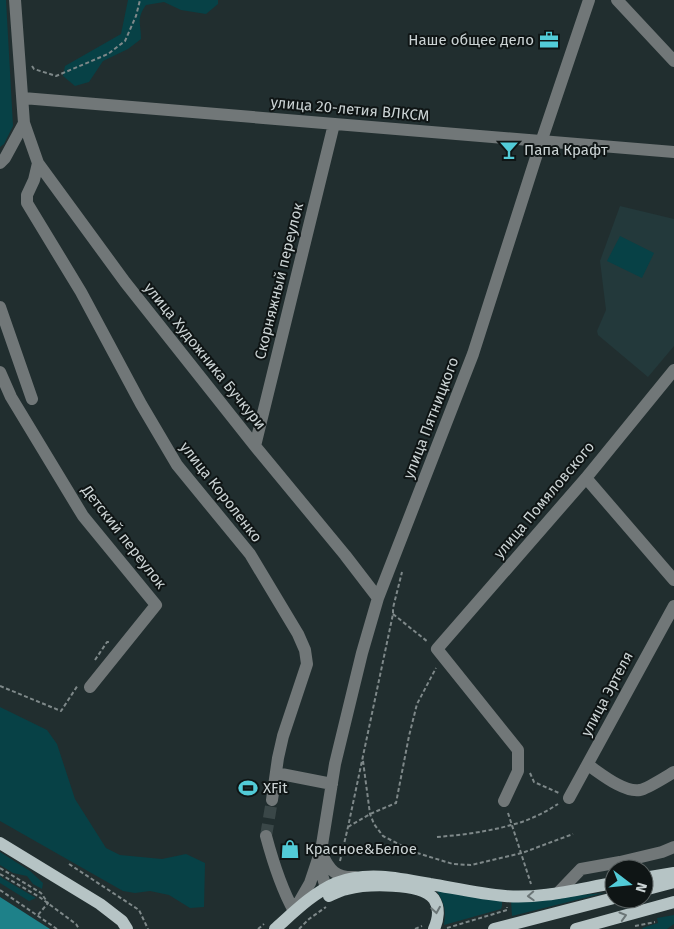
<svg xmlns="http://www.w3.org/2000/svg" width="674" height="929" font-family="'Fira Sans',sans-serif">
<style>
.built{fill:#23393b}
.green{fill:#074146}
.water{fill:#1e8189}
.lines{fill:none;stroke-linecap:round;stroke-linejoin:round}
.minor-tunnel{stroke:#3a4748;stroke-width:12;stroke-dasharray:12 6;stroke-linecap:butt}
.path{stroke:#7e8889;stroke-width:2;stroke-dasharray:4 2.5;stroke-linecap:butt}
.minor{stroke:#717778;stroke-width:12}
.major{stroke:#b6c4c5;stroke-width:12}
.oneway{stroke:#6b7576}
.labels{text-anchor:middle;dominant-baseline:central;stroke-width:4;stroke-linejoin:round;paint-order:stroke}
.poi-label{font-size:15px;fill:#cbd3d4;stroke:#0f1515;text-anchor:start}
.street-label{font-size:15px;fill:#cbd3d4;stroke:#0f1515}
</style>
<rect width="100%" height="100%" fill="#212e2f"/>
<!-- built -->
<path class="built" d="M620 206 674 219V346L648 377 598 335 597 331 606 310 600 261Z"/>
<!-- green -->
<path class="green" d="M0 0H6L13 126 4 144 0 147Z
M128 0H218V4L206 14 181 10 164 2 146 5C136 19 141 23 141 39L128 49 103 61 89 82 75 86 63 76 65 66 121 34Z
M620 236 654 253 642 278 607 261Z
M0 707 47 730 57 744 75 799 106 848 120 855 162 859 186 854 205 863 204 907 190 908 169 895 150 891 135 893 123 891 0 821Z
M0 852 30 871 43 883 42 889 33 884 27 876 13 873 0 865Z
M0 876 2 878 36 898 29 901 0 883Z
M436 890 502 900V906L501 909 444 925C446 909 445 904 436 890Z
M604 893 512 916 511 901Z
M674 915V924L667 929H643L642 928 658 923 657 918Z"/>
<!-- water -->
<path class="water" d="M0 897 50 929H0Z"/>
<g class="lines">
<!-- minor-tunnel -->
<path class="minor-tunnel" d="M266 836 272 800"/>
<!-- path -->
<path class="path" d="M32 66 34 69 56 76 108 54 125 41 136 16 140 0
M393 614 428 642
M95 660 107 642H110
M0 686 61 711 78 685
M363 761 370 814 374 824 383 836 414 852 453 864 471 865 522 853 573 834
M530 773 534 782 559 793
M508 813 531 884
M348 827 370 814 396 803 409 736 417 704 436 668
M437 837C461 835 487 832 511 825 528 821 544 813 558 804
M340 861 348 827 393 614V608L402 572
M69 864 139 910 148 929
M0 868 41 893 48 903 38 915
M0 874 38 896 76 924 79 929
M0 890 57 929
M635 926 655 922
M447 928 507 910V907
M258 929 264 924
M299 929 309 919 326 907
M415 929 422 926"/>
<!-- minor -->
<path class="minor" d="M617 0 674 61
M23 98 674 152
M24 123 38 163 125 282 255 446 345 555 378 598
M0 163 5 158 24 123 15 0
M38 163 34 180 27 195V203L81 292 141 404 177 465 250 554 298 634 305 650 307 664 283 736 278 758 272 800
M0 307 32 399
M0 372 11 397 83 516 156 605 90 687
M255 446 334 124
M586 478 674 580
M588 765C600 773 624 793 640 790 647 789 667 776 674 772
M276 773 332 784
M569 798 674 606
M504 801 518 771V750L437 649 586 478 674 370
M266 836C273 862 281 888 294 911L310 883 318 859
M322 854C329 870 336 878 355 877
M326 888 321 871V851L335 764 362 653 378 598 473 354 537 154 589 0
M558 893 581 869 620 862 662 852 674 847"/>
<!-- major -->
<path class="major" d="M0 843 100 904 122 921 127 929
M644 878 674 873
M644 890 674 882
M329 896C335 893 340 890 347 889 366 884 421 882 434 899 440 908 438 920 434 929
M275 929C294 912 313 893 336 883 366 871 399 878 430 884 454 888 480 894 505 896 541 899 578 889 614 883
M494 929 614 898
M576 929 674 902"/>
</g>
<!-- one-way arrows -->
<defs><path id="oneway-chevron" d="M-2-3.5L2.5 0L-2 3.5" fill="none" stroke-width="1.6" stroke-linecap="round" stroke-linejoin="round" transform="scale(1.25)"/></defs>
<g class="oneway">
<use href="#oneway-chevron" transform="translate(531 896) rotate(177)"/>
<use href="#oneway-chevron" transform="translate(436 910) rotate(81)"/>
<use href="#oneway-chevron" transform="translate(623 916) rotate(-16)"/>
</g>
<!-- icons -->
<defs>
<g id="office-bare" transform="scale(1.5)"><path d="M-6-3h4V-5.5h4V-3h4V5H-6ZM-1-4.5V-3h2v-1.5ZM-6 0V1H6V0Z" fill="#52cbd7" stroke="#0f1515" stroke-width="2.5" paint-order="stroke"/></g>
<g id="bar-bare" transform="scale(1.5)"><path d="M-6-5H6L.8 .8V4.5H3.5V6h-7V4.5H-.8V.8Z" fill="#52cbd7" stroke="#0f1515" stroke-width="2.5" paint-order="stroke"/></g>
<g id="stadium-bare" transform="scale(1.5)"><path d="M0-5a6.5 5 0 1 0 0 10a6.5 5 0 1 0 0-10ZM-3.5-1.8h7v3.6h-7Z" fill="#52cbd7" stroke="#0f1515" stroke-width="2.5" paint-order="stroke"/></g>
<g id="shop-bare" transform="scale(1.5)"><path d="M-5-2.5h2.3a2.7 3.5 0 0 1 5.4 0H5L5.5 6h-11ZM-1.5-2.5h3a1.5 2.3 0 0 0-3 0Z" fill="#52cbd7" stroke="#0f1515" stroke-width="2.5" paint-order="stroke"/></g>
</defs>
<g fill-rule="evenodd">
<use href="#office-bare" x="549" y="40"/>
<use href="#bar-bare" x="509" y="150"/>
<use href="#stadium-bare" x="248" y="788"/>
<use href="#shop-bare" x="290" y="849"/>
</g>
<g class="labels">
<!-- poi labels -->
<g class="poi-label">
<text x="534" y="40" text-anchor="end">Наше общее дело</text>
<text x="524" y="150">Папа Крафт</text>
<text x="263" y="788">XFit</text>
<text x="305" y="849">Красное&amp;Белое</text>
</g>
<!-- street labels -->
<g class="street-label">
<text transform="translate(350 109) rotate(5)">улица 20-летия ВЛКСМ</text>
<text transform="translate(279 281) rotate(-76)">Скорняжный переулок</text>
<text transform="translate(205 356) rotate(51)">улица Художника Бучкури</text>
<text transform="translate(431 418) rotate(-69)">улица Пятницкого</text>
<text transform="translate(221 492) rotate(52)">улица Короленко</text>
<text transform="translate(544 500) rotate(-50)">улица Помяловского</text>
<text transform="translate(124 537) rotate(52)">Детский переулок</text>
<text transform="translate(607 694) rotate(-62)">улица Эртеля</text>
</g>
</g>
<!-- north arrow -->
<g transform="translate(629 884) rotate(106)"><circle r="24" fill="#0f1515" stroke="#5a6161"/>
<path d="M0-4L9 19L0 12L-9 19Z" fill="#52cbd7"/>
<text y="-8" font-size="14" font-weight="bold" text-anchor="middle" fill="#cbd3d4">N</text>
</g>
</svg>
